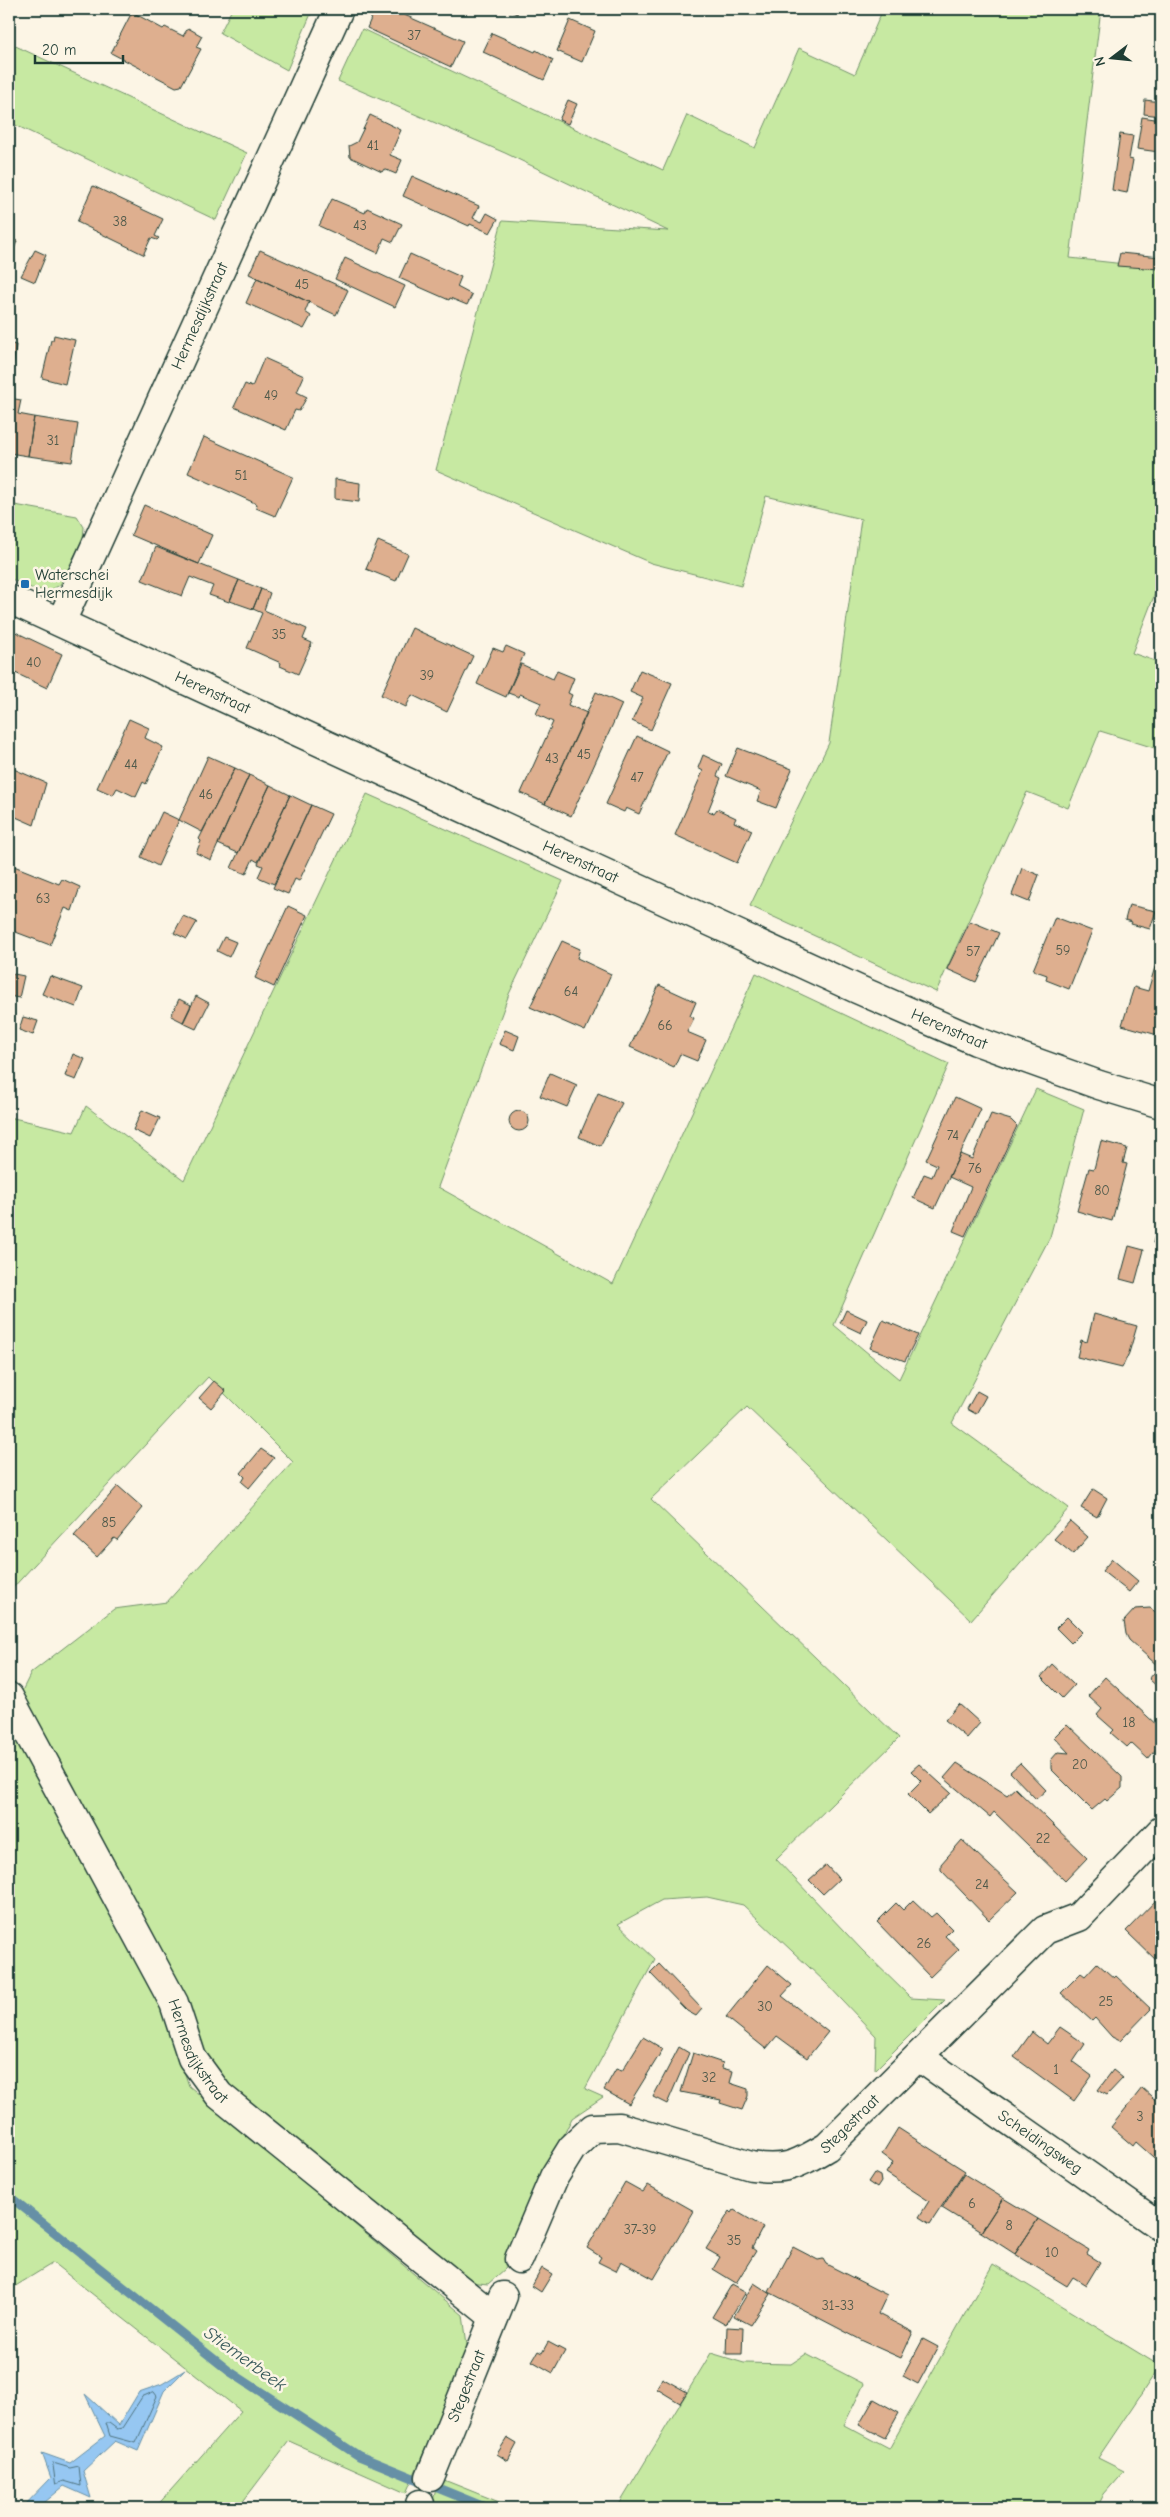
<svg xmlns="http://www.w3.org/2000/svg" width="1170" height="2517" font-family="'Comic Neue',sans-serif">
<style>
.green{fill:#c7e9a2;stroke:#73936b}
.water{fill:#96c7f2;stroke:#6690a6}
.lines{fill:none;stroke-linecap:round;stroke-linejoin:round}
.shore{stroke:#4f7480;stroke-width:1}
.stream{stroke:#6690a6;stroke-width:9}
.building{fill:#deaf8f;stroke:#1f3d34}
.street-casing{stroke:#1f3d34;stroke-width:31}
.street{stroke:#fcf5e5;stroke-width:28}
.poi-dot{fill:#1f6fb2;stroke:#fcf5e5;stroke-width:2}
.labels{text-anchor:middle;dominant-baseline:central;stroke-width:5;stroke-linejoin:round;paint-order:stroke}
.number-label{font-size:14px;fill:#4f5a4b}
.street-label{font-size:16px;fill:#1f3d34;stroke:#fcf5e5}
.poi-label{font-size:16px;fill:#1f3d34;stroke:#fcf5e5;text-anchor:start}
.water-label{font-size:18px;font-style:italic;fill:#37595a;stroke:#fcf5e5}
</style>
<rect width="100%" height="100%" fill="#fcf5e5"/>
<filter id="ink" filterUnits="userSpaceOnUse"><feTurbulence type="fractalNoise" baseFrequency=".02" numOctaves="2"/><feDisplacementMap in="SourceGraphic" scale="10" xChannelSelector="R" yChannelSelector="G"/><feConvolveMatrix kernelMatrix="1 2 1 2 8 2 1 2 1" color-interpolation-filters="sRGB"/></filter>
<g filter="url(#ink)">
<!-- green -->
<path class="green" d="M232 9H313L287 70 220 33Z
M883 9H1101L1070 258 1161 268V578L1132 653 1161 663V750L1100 731 1068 808 1027 792 936 992 750 906 829 743 861 519 766 496 741 586 651 563 436 470 502 221 668 231 505 153 338 81 362 29 663 170 687 115 755 148 799 48 855 74Z
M9 43 247 153 216 220 9 122Z
M9 504 77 516 84 527 83 539 60 585 49 591 31 588 9 578Z
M367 794 563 881 509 994 438 1187 613 1284 756 973 949 1064 834 1325 899 1379 1036 1089 1084 1109 1050 1237 952 1423 1069 1508 971 1620 747 1407 651 1499 899 1738 776 1859 862 1950 911 1998 945 2000 875 2070 876 2036 825 1982 743 1905 707 1897 662 1900 618 1924 655 1959 585 2089 603 2097 572 2118 509 2248 505 2269 488 2284 468 2282 226 2090 207 2061 20 1695 31 1673 114 1609 167 1602 293 1462 208 1377 9 1592V1117L74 1132 86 1106 184 1180Z
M9 1713 156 1989 189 2086 463 2315 468 2352 406 2493 289 2441 238 2508H155L241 2411 53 2263 9 2290Z
M993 2264 1160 2366 1098 2458 1124 2471 1104 2494 1099 2504 1108 2508H617L711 2353 744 2363 791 2364 806 2354 864 2384 844 2425 889 2449Z
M439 2478 514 2508H431Z"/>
<!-- water -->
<path class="water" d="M185 2370 164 2391 138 2451 115 2441 83 2471 91 2498 64 2486 38 2508H22L51 2478 42 2453 70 2463 105 2436 85 2394 119 2425 139 2392 162 2384Z"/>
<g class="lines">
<!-- shore -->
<path class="shore" d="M154 2392 157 2396 136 2443 110 2436 106 2423H109L117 2429 122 2428 142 2397Z
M53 2463 70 2468 79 2466 81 2486 64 2481 56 2484Z"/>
<!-- stream -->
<path class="stream" d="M9 2196 229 2371 359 2456 487 2508"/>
</g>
<!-- building -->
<path class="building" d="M375 9H391L463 41 451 67 367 28Z
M505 9H519L517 14Z
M132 12 163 29 165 27 183 36 188 28 202 36 196 47 201 49 181 86 176 87 111 53Z
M570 20 595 31 582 62 557 51Z
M492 33 535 52 536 50 553 60 544 80 483 52Z
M568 100 577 104 568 124 559 120Z
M1145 100 1161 102V116L1144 114Z
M370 115 401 130 390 155 402 160 396 174 384 169 382 172 350 157 349 146 357 142Z
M1142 117 1161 120 1159 152 1137 149Z
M1120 134 1133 136 1129 159 1133 160 1127 193 1112 190Z
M412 176 479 206 473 218 482 222 487 213 498 219 490 233 470 224 469 226 403 196Z
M93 186 163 219 155 236 159 238 157 240 151 238 144 253 145 255 77 222Z
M332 199 365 213 367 208 402 224 393 242 384 238 378 253 319 226Z
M9 237 17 241 9 263Z
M35 250 46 255 35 282 21 276Z
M260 250 348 290 336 315 249 274Z
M1120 253 1161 257 1160 269 1117 266Z
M410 254 461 277 457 287 472 295 467 305 450 298 449 300 399 278Z
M345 258 405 286 395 307 335 279Z
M257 278 309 302 305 312 311 316 304 329 246 303Z
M54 335 75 340 65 384 42 378 51 340H53Z
M9 343 16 345 13 369 9 368Z
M264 358 304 376 297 392 307 397 299 411 295 410 286 430 234 407 245 384 252 387Z
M9 398 21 400 18 414 34 417 28 456 9 453Z
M34 417 78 424 72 462 28 456Z
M204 437 293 477 275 516 256 508 257 504 188 473Z
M335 479 360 483 359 502 335 499Z
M144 505 212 535 199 564 131 535Z
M378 541 408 554 396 581 366 569Z
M156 547 239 580 229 602 209 595 213 586 190 577 182 596 142 580Z
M239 580 261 589 253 609 230 601Z
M261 589 270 593 264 610 307 629 303 639 312 643 298 674 280 666 281 663 247 648 262 613 253 609Z
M412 628 473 656 447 712 412 695 406 707 381 695Z
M9 629 62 654 47 688 9 670Z
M506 646 524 654 506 697 477 684 493 648 503 652Z
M521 664 553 679 557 671 574 678 568 693 572 695 568 705 587 713 545 804 521 793 553 722 536 714 541 703 520 694 519 697 508 693Z
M640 670 672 683 651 730 632 721 643 698 630 692Z
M596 692 622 704 571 816 545 804Z
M129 719 149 728 145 738 163 747 146 784 143 782 136 797 117 788 113 795 97 788Z
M637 736 668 751 639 814 626 808 624 812 606 804Z
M738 748 792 769 776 808 757 801 761 791 726 776Z
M703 755 722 764 717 776 721 778 708 811 714 813 717 809 736 818 734 822 752 830 737 863 675 835 703 771 698 768Z
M208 756 235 768 202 832 179 820Z
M9 767 46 783 34 825 9 814Z
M235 768 249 775 211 860 196 853 201 841 199 839Z
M249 775 270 785 238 853 218 844Z
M270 785 290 795 258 862 253 859 246 874 231 868Z
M290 795 311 805 274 884 258 877 263 866 258 864Z
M311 805 331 814 299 881 295 879 288 894 273 888Z
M162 812 179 820 158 866 141 857Z
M9 864 59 884 62 879 80 887 72 911 65 908 50 945 13 931 12 934 9 933Z
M1022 868 1039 875 1029 902 1012 895Z
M1129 905 1156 911 1150 929 1131 924 1132 922 1125 920Z
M288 906 307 915 274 987 255 978Z
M183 916 197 922 187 939 174 933Z
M1055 917 1092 931 1069 989 1046 980 1047 975 1033 970Z
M970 921 999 933 976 982 947 969Z
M224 937 236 942 229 957 217 951Z
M562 941 580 949 577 958 611 974 585 1031 530 1007Z
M1157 960 1161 961V1036L1122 1025 1134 987 1148 991Z
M9 973 24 976 19 998 9 996Z
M50 976 83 988 76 1007 42 994Z
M659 985 696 1002 690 1016 694 1018 687 1032 706 1040 697 1061 680 1054 674 1067 630 1047Z
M196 996 209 1003 196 1029 183 1023Z
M179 999 191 1005 183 1022 171 1016Z
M23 1017 38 1021 33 1035 19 1030Z
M505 1030 519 1036 514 1050 499 1044Z
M73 1054 85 1059 76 1080 65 1076Z
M9 1067 12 1068 9 1082Z
M550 1073 577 1085 567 1107 540 1096Z
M598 1093 622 1103 600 1146 579 1137Z
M955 1097 981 1109 935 1208 913 1198 924 1174 932 1177 937 1165 926 1160Z
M142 1110 160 1118 150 1138 133 1130Z
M509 1121a10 10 0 1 1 20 0a10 10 0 1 1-20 0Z
M991 1114 1011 1120 1017 1126 965 1236 953 1231 971 1187 949 1177 960 1154 972 1159Z
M1101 1141 1127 1148 1123 1163 1127 1164 1112 1221 1077 1211 1089 1168 1094 1169Z
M1161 1211V1246L1153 1243Z
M1129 1246 1144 1250 1135 1283 1120 1279Z
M846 1310 867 1320 861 1333 840 1323Z
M1094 1314 1137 1326 1129 1353 1122 1368 1077 1357 1081 1340 1087 1342Z
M883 1320 918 1335 905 1361 870 1348Z
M214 1381 226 1391 211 1408 199 1398Z
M977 1391 986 1396 976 1414 967 1409Z
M261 1449 274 1458 249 1488 242 1482 245 1477 241 1473Z
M118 1486 143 1508 117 1540 114 1538 97 1557 74 1536Z
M1093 1489 1107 1498 1097 1517 1081 1508Z
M1070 1521 1088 1537 1073 1554 1054 1539Z
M1112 1559 1138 1581 1129 1592 1102 1571Z
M1150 1608 1161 1616V1690L1149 1679 1159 1667 1129 1640 1126 1634 1124 1621 1135 1609Z
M1067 1617 1082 1632 1071 1643 1056 1628Z
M1052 1664 1074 1685 1062 1698 1041 1677Z
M1105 1677 1161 1729V1743L1148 1759 1131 1743 1127 1747 1111 1733 1114 1730 1097 1715 1102 1709 1088 1696Z
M959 1704 980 1723 967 1738 945 1720Z
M1067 1724 1122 1777V1788L1107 1801 1105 1799 1092 1810 1051 1769V1760L1058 1752 1069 1753 1054 1737Z
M957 1763 1007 1795 1015 1788 1087 1858 1065 1881 994 1812 990 1817 944 1778Z
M1020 1763 1046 1790 1036 1799 1010 1772Z
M919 1764 951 1793 928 1814 908 1794 921 1781 911 1771Z
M962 1840 1018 1892 989 1920 941 1870V1864Z
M826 1865 839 1879 823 1894 809 1880Z
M1161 1895V1963L1160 1964 1126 1931Z
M913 1900 931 1917 936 1913 952 1929 945 1936 959 1949 930 1977 877 1922 896 1903 903 1910Z
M1097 1963 1114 1978 1116 1976 1151 2009 1120 2041 1112 2037 1095 2018 1092 2021 1061 1993 1081 1973 1085 1976Z
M659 1964 702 2009 696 2016 687 2011 650 1973Z
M768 1965 792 1985 782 1996 828 2032 807 2058 777 2036 766 2049 726 2017Z
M1060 2027 1085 2044 1073 2062 1092 2076 1074 2101 1014 2057 1032 2032 1047 2044Z
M643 2037 663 2049 629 2104 604 2090 616 2069 622 2071Z
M679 2047 689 2053 667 2104 653 2097Z
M1161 2052V2066L1154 2060Z
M693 2053 723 2063 722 2068 733 2071 730 2083 748 2089V2096L742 2110 720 2103 721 2100 681 2092Z
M1113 2070 1123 2078 1107 2095 1098 2090Z
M1142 2088 1161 2105V2164L1136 2142 1133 2146 1111 2127Z
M898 2128 965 2171 930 2224 919 2217 929 2201 886 2173 893 2162 882 2154Z
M874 2173 880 2176 881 2182 877 2188 868 2182Z
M964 2174 1003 2198 981 2232 942 2208Z
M625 2182 643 2192 648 2185 694 2211 654 2279 621 2261 616 2271 598 2262 601 2257 587 2248Z
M1003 2198 1038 2219 1015 2254 981 2232Z
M734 2210 763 2227 752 2248 756 2251 736 2283 713 2269 720 2257 706 2249 730 2211 732 2213Z
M1038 2219 1089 2250 1087 2254 1100 2262 1086 2285 1073 2277 1067 2286 1015 2254Z
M793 2247 818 2260 823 2259 826 2264 887 2295 878 2314 913 2332 901 2358 863 2341 769 2292Z
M542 2268 552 2274 541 2292 532 2286Z
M754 2283 771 2294 751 2325 734 2316Z
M732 2284 746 2292 726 2325 712 2317Z
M727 2327 743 2328 742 2354H726Z
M923 2339 938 2347 918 2384 903 2376Z
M548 2342 565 2351 553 2373 532 2361 538 2351 542 2353Z
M662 2378 687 2392 680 2403 657 2389Z
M874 2399 899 2413 885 2438 859 2425Z
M507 2438 517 2444 508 2461 497 2454Z"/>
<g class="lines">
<!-- street casing -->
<g class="street-casing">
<g id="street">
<path id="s1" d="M9 599 857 989 976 1041 1099 1085 1161 1104"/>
<path id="s2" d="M61 622 339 9"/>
<path id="s3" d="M9 1697 174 2003 192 2058 219 2095 494 2317"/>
<path id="s4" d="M919 2057 1161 2227"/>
<path id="s5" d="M519 2259 554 2177 572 2148 593 2128 619 2127 751 2166C788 2171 796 2165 827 2147L1045 1930 1079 1917 1161 1831"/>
<path id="s6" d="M430 2477 503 2296"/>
<path d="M419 2508 420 2504"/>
</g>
</g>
<!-- street -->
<use href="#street" class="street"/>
</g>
</g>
<!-- markers -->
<rect class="poi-dot" x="20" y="579" width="10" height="10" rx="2.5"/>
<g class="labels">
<!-- number labels -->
<g class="number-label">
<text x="414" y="35">37</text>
<text x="373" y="145">41</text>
<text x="120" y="221">38</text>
<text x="360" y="225">43</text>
<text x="302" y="284">45</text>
<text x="271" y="395">49</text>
<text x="53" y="440">31</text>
<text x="241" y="475">51</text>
<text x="279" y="634">35</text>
<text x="34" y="662">40</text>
<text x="427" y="675">39</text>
<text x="584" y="754">45</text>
<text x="552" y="758">43</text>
<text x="131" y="764">44</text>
<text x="637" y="777">47</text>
<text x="206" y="794">46</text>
<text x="43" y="898">63</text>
<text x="1063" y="950">59</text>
<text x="973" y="951">57</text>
<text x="571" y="991">64</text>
<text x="665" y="1025">66</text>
<text x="953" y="1135">74</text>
<text x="975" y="1168">76</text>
<text x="1102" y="1190">80</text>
<text x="109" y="1522">85</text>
<text x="1129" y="1722">18</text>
<text x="1080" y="1764">20</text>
<text x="1043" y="1838">22</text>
<text x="982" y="1884">24</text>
<text x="924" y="1943">26</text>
<text x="1106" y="2001">25</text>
<text x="765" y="2006">30</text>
<text x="1056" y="2069">1</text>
<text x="709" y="2077">32</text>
<text x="1140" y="2116">3</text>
<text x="972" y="2203">6</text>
<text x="1009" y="2225">8</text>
<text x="640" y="2229">37-39</text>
<text x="734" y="2240">35</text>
<text x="1052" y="2252">10</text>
<text x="838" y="2305">31-33</text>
</g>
<!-- street labels -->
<g class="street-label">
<text stroke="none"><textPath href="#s2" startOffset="336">Hermesdijkstraat</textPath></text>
<text stroke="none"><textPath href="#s1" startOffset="224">Herenstraat</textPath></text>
<text stroke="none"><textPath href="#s1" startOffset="629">Herenstraat</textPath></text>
<text stroke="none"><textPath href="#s1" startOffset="1034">Herenstraat</textPath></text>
<text stroke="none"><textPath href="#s3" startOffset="402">Hermesdijkstraat</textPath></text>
<text stroke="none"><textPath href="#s5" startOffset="429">Stegestraat</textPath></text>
<text stroke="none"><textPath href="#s4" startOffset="148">Scheidingsweg</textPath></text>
<text stroke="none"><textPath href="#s6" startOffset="98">Stegestraat</textPath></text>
</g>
<!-- poi labels -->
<g class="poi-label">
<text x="35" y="575">Waterschei<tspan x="35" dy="18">Hermesdijk</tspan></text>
</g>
<!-- water labels -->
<g class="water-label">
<text transform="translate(245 2359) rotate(36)">Stiemerbeek</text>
</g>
</g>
<!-- margin -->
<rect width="1170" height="2517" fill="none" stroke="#fcf5e5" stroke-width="30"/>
<rect x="15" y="15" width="1140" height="2487" fill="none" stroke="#1f3d34" stroke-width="2" filter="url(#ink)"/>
<!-- north arrow -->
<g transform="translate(1112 58) rotate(254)" stroke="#fcf5e5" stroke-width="4" paint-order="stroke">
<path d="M0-4L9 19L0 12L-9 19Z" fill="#1f3d34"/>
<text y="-8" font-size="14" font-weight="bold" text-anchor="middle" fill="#1f3d34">N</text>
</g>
<!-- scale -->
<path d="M35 55v8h88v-8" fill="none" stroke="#1f3d34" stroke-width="2.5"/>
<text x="42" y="55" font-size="15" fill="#1f3d34" stroke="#fcf5e5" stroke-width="4" paint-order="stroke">20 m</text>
</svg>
